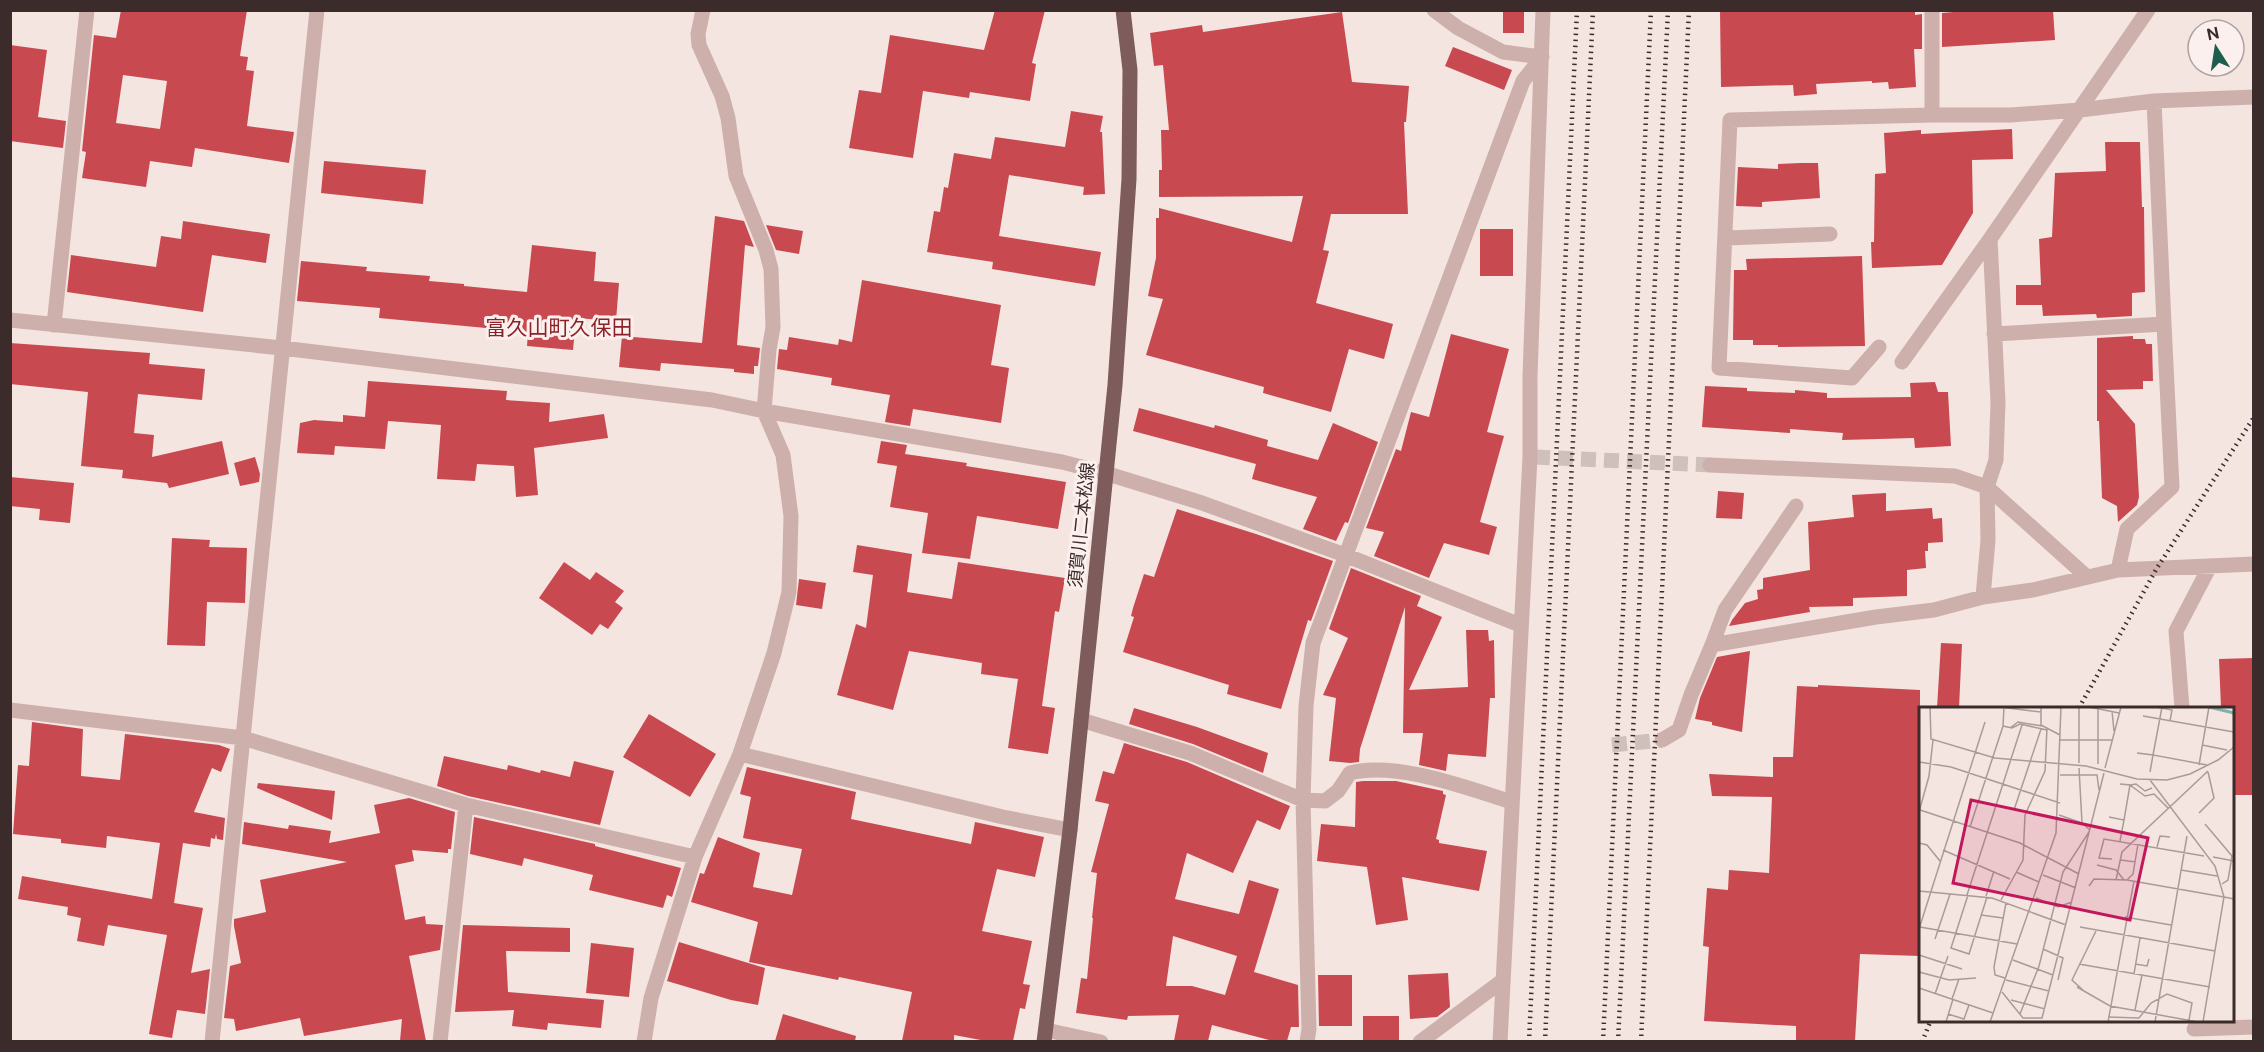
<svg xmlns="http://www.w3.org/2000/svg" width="2264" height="1052" font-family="'Public Sans','Noto Sans JP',sans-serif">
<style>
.building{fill:#c94951;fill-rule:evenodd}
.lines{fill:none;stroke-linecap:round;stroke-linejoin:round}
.minor-tunnel{stroke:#cfc0bc;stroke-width:15;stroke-dasharray:15 8;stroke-linecap:butt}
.minor{stroke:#cdb0ab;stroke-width:15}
.major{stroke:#7d5c5b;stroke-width:15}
.rail{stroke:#3b2b2b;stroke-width:4.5;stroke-dasharray:1.5 4.5;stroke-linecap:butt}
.labels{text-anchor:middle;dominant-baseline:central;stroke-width:6;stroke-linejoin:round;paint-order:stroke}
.street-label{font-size:18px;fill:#3b2b2b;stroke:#fbf0ed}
.quarter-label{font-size:21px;fill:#8c2128;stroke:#fbf0ed}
.inset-river{fill:none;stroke:#7eb2a5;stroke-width:3}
.inset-road{fill:none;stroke:#aa9b98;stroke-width:1.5}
.view{fill:#c2185b;fill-opacity:0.15;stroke:#c2185b;stroke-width:3}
.inset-edge{fill:none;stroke:#3b2b2b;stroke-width:3}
</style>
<rect width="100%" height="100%" fill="#f4e5e0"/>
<!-- building -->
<path class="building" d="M121 10H247L240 56 248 57 246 70 254 71 247 126 294 132 289 163 195 148 192 167 150 161 146 187 82 178 86 152 82 151 94 35 116 38ZM123 75 167 81 160 129 116 123Z
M995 10H1045L1032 63 1036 64 1030 101 970 92 969 98 923 91 913 158 849 148 859 90 881 93 890 35 984 50Z
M1503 10H1524V33H1503Z
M1720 10H1915V15L1922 14V49H1914L1916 87 1889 89 1888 82 1872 83V81L1816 84 1817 94 1794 96 1793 85 1721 87Z
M1976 10H2053L2055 40 1942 47V13Z
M1342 12 1352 82 1409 86 1406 122H1404L1408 214H1331L1323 250 1329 251 1316 303 1393 324 1384 359 1349 349 1331 412 1263 393 1264 387 1146 355 1163 299 1148 296 1156 258V218H1159V208L1292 242 1303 196 1159 197V170H1162L1161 130H1169L1163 65 1154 66 1150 33 1202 25 1203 32Z
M10 45 47 50 38 117 66 121 63 148 10 141Z
M1453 47 1512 70 1504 90 1445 66Z
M1071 111 1103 116 1100 132H1102L1105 194 1083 195 1084 187 1009 175 999 236 1101 252 1095 286 992 269 993 262 927 252 934 211 940 212 944 187 948 188 954 153 991 159 995 137 1065 147Z
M2012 129 2013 159 1972 160 1973 213 1942 265 1872 268 1871 242H1874L1875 174 1886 173 1884 133 1921 130V134Z
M2105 142H2140L2142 207H2144L2145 292 2132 293V316L2097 318 2096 314 2043 316 2042 305H2016V285H2041L2039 239 2052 237 2055 173 2106 171Z
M324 161 426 170 423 204 321 193Z
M1801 163H1818L1820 198 1762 202V207L1736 206 1738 167 1778 169V164Z
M715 216 744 221 754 247 745 245 737 345 760 348 758 366H754V374L734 372V369L661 363 660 371 619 367 622 336 702 343Z
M183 221 270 234 266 263 212 255 203 312 67 292 71 255 156 267 161 236 181 239Z
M766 225 803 231 799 254 776 250Z
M1480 229H1513V276H1480Z
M532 245 596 252 594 281 619 283 616 321 576 318 573 350 527 346 528 332 379 318 380 308 297 301 301 261 367 267 366 271 430 276 429 281 464 284V286L527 292Z
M1862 256 1865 346 1778 347V345H1753V340H1733L1734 270H1747L1746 259Z
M862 280 1001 305 991 365 1009 368 1001 423 913 409 910 426 885 422 890 395 831 385 832 378 777 369 779 349 787 350 789 337 838 345 839 339 852 342Z
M1451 334 1509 349 1487 432 1504 436 1480 522 1497 527 1489 555 1444 543 1429 578 1374 556 1384 532 1366 528 1396 449 1401 451 1411 412 1429 417Z
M2133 336V339H2145L2146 344H2152L2153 381H2143V389L2106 390 2135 424 2139 497 2137 505 2118 522 2117 506 2102 498 2099 421H2097V338Z
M10 343 150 353 149 364 205 369 202 400 138 394 134 433 154 435 152 457 222 441 229 474 169 488 167 483 122 478 123 470 81 466 88 392 10 384Z
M368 381 507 391 506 400 550 403 549 422 604 414 608 438 534 448 538 495 516 497 514 466 477 464 475 481 437 479 441 425 388 421 385 449 335 446 334 455 297 453 300 423 314 420 343 422V415L365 417Z
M1935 382 1938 392H1948L1951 446 1915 448 1914 438 1842 440 1843 433 1790 429V433L1702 427 1705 386 1747 388V391L1795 393V390L1827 393V398L1911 397 1910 383Z
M1139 408 1214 428 1215 425 1268 440 1267 446 1318 460 1333 423 1378 442 1348 523 1345 522 1336 541 1303 529 1317 497 1252 479 1256 464 1133 431Z
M881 441 907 445 905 454 967 463 966 466 1066 482 1058 529 977 516 970 559 922 553 928 513 890 507 897 466 877 463Z
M255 457 260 474 259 482 240 486 234 463Z
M10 477 74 483 70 523 39 520 40 509 10 506Z
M1718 491 1744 493 1742 519 1716 518Z
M1886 493V511L1932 508 1933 519 1942 518 1943 542 1928 543V551H1925L1926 568 1907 570V596L1853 598V606L1809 607 1810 612 1729 626 1732 620 1745 603 1758 599 1757 590 1763 589V578L1810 570 1808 522 1854 517 1852 495Z
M1177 509 1256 534 1333 561 1311 621 1308 620 1281 709 1227 694 1229 685 1123 652 1134 617 1131 616 1133 608 1144 574 1154 577Z
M172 538 210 540 209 547 247 548 245 603 207 602 205 646 167 645Z
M857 545 912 554 907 592 952 599 958 562 1065 578 1059 612 1055 611 1042 706 1055 708 1048 754 1008 748 1018 679 981 674 982 663 909 651 893 710 837 695 856 624 866 628 873 575 853 572Z
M564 562 590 580 596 572 624 591 615 602 623 608 608 629 600 624 592 635 539 598Z
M1351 568 1421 596 1417 606 1442 617 1409 690 1468 687 1466 630H1488L1489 641 1494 640 1495 698H1490L1486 757 1448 754 1446 771 1419 765 1423 733H1403L1405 607 1360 749 1359 762 1350 763 1329 761 1336 698 1323 695 1348 638 1329 629Z
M799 579 826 583 822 609 796 605Z
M1941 643 1962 644 1959 708H1937Z
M1750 651 1742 732 1712 725V722L1695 719 1700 698 1717 657Z
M2253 658V795H2232V708H2221L2219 659Z
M1818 685 1920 690V956L1860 954 1855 1041H1796V1026L1704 1021 1709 947 1703 946 1707 888 1728 890 1729 870 1769 873 1772 797 1712 796 1709 774 1773 777V757H1793L1797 686 1818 687Z
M1134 708 1197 727 1268 753 1263 773 1193 744 1129 724Z
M649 714 716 754 690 797 623 757Z
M32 722 83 729 81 776 120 780 125 734 219 745 230 749 221 772 212 768 194 812 225 818 223 840 217 839 216 834 215 839 211 838 210 847 183 843 174 903 203 908 191 973 210 969 205 1014 177 1010 172 1038 149 1034 167 935 108 925 104 946 77 941 81 918 67 915 68 907 18 899 22 876 152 899 160 843 107 836 106 848 61 843V839L13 834 18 765 29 766Z
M1124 743 1187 762 1290 806 1280 830 1257 820 1233 873 1187 853 1175 899 1239 914 1249 880 1279 889 1254 972 1298 985 1299 1027H1291L1287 1041H1273L1212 1025 1208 1041H1174L1179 1015 1128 1016 1127 1020 1076 1013 1081 978 1087 979 1093 918H1092L1097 873 1091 872 1109 804 1095 801 1103 771 1114 774ZM1173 936 1237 956 1225 995 1192 986H1166Z
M444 756 507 770 508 765 540 773 541 770 570 777 574 761 614 771 600 825 468 796 437 786Z
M747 767 856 792 851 819 971 844 975 822 1044 837 1035 877 997 869 982 931 1032 941 1023 984 1030 985 1025 1009 1020 1008 1013 1041H986L954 1035V1041H902L912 992 839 977 838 980 749 962 758 922 691 902 700 873 704 874 718 837 760 853 753 887 792 895 802 849 743 838 751 797 740 794Z
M1363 781H1396L1443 791V794L1446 795 1436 839 1439 840V843L1487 851 1479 891 1402 877 1408 920 1376 925 1367 867 1317 861 1321 824 1355 827 1356 782Z
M258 783 335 791 332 820 257 788Z
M409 798 455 812 451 849H448V853L412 850 414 861 395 865 405 920 425 916 426 924 443 925 440 950 409 956 426 1041H400L402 1019 304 1036 300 1018 236 1031 234 1019 224 1018 230 966 241 963 234 926V919L266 912 260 880 347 862 242 844 244 822 288 829 289 825 331 831 329 843 380 833 374 805Z
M474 817 595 844V846L681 868 672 897 667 895 663 908 589 890 593 875 524 858 522 866 470 854Z
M463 925 570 928V952L506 951 508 992 604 1000 601 1028 548 1023 547 1030 512 1026 514 1010 455 1012Z
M679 942 765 968 758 1005 731 1000 667 981Z
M591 943 634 948 629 997 586 993Z
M1448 973 1450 1007 1437 1017 1410 1019 1408 975Z
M1318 975H1352V1026H1319Z
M783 1014 856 1036 855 1041H775Z
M1363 1016H1399V1041H1363Z"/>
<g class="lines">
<!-- minor-tunnel -->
<path class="minor-tunnel" d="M1535 457 1710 465
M1612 745 1662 740"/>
<!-- minor -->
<path class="minor" d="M1434 10 1458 28 1503 52 1542 57
M1932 10V115
M1726 238 1830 234
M10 320 282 348 712 400 764 411 1062 462 1105 473 1202 503 1345 555 1520 625
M54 325 87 10
M1994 334 2164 324 2154 101
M1879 347 1852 378 1719 368 1730 120 1932 115H2011L2080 110 2154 101 2254 97
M1902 362 1990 239
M1710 465 1955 476 1987 487 2086 576
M2118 570 2127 529 2172 487 2164 324
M1983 597 1988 540 1987 487 1996 460 1998 402 1990 239 2148 10
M1712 645 1725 610 1796 506
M2182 708 2176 631 2210 566
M10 710 243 738 466 805 695 857
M1081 720 1190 753 1303 800 1325 801 1338 791 1350 773C1397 761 1467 788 1512 802
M1662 740 1679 730 1691 695 1712 645 1876 617 1934 610 1983 597 2033 590 2118 570 2254 564
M740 754 1003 817 1070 830
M2194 1029 2254 1027
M1046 1030 1101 1042
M212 1042 317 10
M440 1042 466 805
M644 1042 651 998 695 857 740 754 774 653 789 592 791 516 783 455 764 411 769 350 773 327 771 269 766 250 736 176 728 118 722 96 699 45 698 34 703 10
M1307 1042 1309 1029 1303 800 1306 706 1313 643 1523 81 1542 57
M1420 1042 1502 981
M1500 1042 1530 457V376L1543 10"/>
<!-- major -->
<path class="major" d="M1044 1042 1070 830 1115 385 1129 179 1130 70 1123 10"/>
<!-- rail -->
<path class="rail" d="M2079 708 2157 568 2254 417
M1529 1042 1577 10
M1545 1042 1593 10
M1603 1042 1651 10
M1618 1042 1668 10
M1641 1042 1689 10
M1922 1042 1931 1020"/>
</g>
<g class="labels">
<!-- street labels -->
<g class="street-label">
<text transform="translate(1081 525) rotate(-84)">須賀川二本松線</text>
</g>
<!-- quarter labels -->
<g class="quarter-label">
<text x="559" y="327">富久山町久保田</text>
</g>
</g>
<!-- overview -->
<g transform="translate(1919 707)">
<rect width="315" height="315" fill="#f4e5e0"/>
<path class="inset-river" d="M290 0 315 6"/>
<path class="inset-road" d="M11 0 12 32 76 51 167 59 218 72 248 73 271 67 299 53 315 40M81 0 122 5M122 0V18L141 28M160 0V56M170 0 200 6M237 0 253 3 251 14M243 0 234 48 288 58M193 4 195 24M224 9 315 25M84 19 93 21 101 17 128 23M91 21 99 15 123 19M141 33H193M283 38 308 43M218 46 234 48 231 65M0 55 32 60 141 96M179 57V2M280 58 290 0M160 61 163 116 171 123M186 61 202 0M141 68H178L180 83M201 77 211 78 205 113M211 78 226 89 235 87 249 101M211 78 217 77 226 84 233 81M1 103 101 136 160 167M95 103 122 22M0 105 10 69 14 33M280 106 295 91 289 65M140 108 163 116M190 110 205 113 201 134M286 117 313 149 309 173 303 177M51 120 84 19 85 0M0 136 8 138 21 154M238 140 241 129 251 130M24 143 91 172M294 150 315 154M193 152 180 151 185 132 285 149M202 153 216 155 219 137M178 158 197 163 205 173M262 163 298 169M97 165 120 175M124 168 157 181M197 173 203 145 289 64M208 173 214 167 216 155M170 179 175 172 208 173 305 190 296 159 231 73M0 184 73 191 147 218M48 188 103 18M49 188 32 241 50 247 68 190M67 189 75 164M117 191 139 200 153 195M82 193 104 153 106 108 126 64 128 21M62 208 84 211M206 210 252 218M1 220 98 237M161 220 296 244M0 222 66 15M16 232 31 187M124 242 144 251 139 273M0 248 43 262M94 253 134 268M160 257 291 280M216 257 228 259 230 252M0 265 30 273 57 271M215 267 221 231M86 271 76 268 75 260 87 196M87 273 130 284M158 280 191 299 279 315M0 281 74 306M83 285 104 311H123L185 66M166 285 153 273 177 224M16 287 29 249M33 292 40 272M92 293 126 302M216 303 223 268M29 307 45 312 50 298M101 307 120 259 144 165 170 125M189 310 220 311 232 296 248 287 273 296 270 313M27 315 34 292M71 315 137 126 142 0M189 315 215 174M236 315 268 129M284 315 305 190 315 192"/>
<path class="view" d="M52 93 229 131 211 213 34 176Z"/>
<rect width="315" height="315" class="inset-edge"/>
</g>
<!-- border -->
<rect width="2264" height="1052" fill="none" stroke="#3b2b2b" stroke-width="24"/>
<!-- north arrow -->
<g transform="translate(2216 48) rotate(348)"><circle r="28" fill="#fbf0ed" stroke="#aea19f" stroke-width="1.5"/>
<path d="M0-4.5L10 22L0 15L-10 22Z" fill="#1e5e4f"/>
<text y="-9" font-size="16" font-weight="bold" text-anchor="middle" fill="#3b2b2b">N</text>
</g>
</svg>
